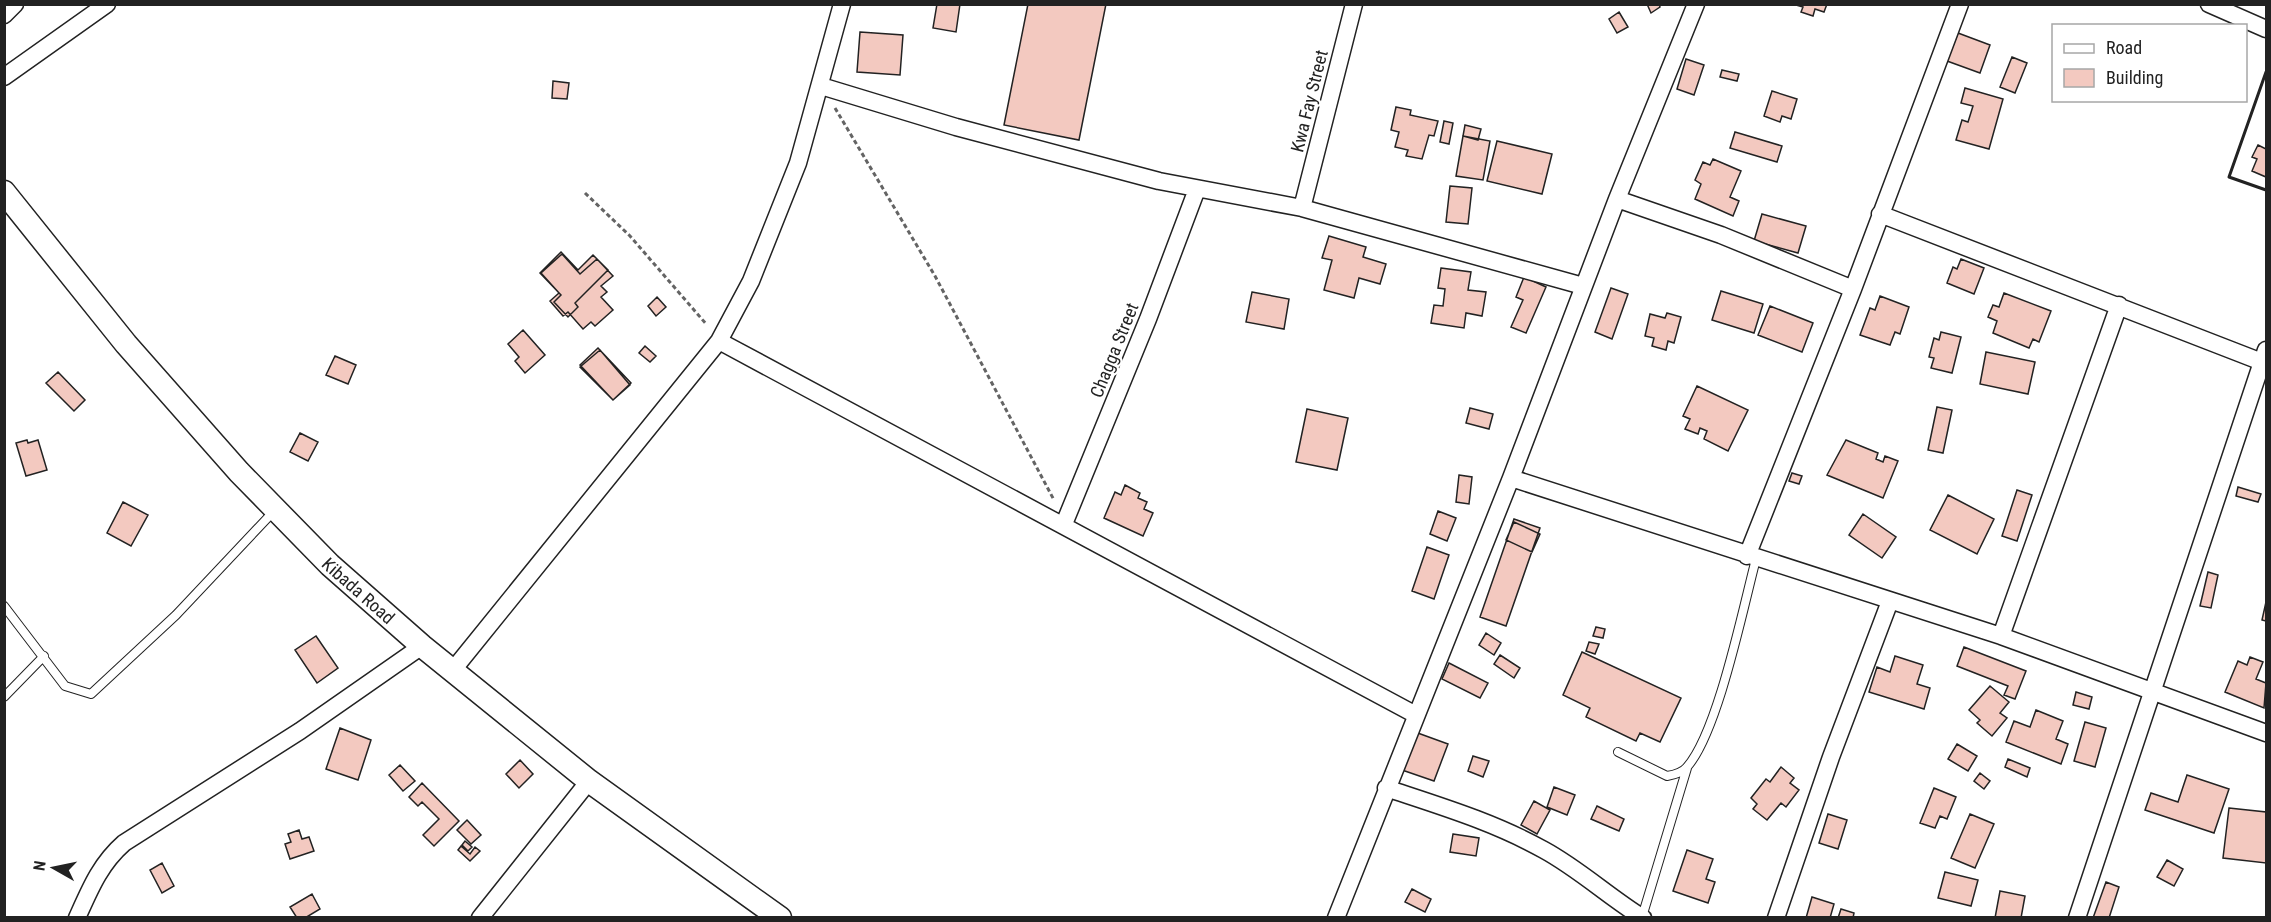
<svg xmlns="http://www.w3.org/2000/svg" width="2271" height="922" font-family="'Roboto Condensed',sans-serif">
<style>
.building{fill:#f3c9c0;stroke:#222;stroke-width:1.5}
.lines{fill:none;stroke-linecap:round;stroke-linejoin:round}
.lane-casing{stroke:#222;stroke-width:10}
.street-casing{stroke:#222;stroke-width:19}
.secondary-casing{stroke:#222;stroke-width:25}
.path{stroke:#646464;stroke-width:3;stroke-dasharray:4.5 3;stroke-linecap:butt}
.lane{stroke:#fff;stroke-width:8}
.street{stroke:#fff;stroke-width:16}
.secondary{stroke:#fff;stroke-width:22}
.wall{stroke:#222;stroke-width:3}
.labels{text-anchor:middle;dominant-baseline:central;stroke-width:4.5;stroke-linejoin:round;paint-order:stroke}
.street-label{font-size:18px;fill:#222;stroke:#fff}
</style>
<rect width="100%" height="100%" fill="#fff"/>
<!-- building -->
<path class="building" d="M937 4H960L956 32 933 28Z
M1028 4H1106L1079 140 1004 125Z
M1647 4H1659L1660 7 1651 13Z
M1827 4 1824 12 1815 9 1813 16 1801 12 1803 7 1796 5Z
M1619 12 1628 27 1617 33 1609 19Z
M860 32 903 35 900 75 857 72Z
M1958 33 1990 45 1980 73 1947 61Z
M2012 57 2027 63 2015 93 2000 87Z
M1686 59 1704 65 1694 95 1677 89Z
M1722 70 1739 74 1737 81 1720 77Z
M553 81 569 83 567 99 552 98Z
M1965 88 2003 99 1989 149 1956 140 1962 120 1968 122 1973 106 1961 103Z
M1772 91 1797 99 1791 119 1782 116 1780 122 1764 116Z
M1396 107 1411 110 1410 115 1438 121 1434 136 1429 135 1422 159 1406 156 1408 150 1395 147 1399 132 1391 130Z
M1444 121 1453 123 1449 144 1440 142Z
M1465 125 1481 129 1478 140 1463 136Z
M1735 132 1782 146 1777 162 1730 148Z
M1463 136 1490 141 1483 180 1456 176Z
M1497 141 1552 154 1542 194 1487 181Z
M2258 145 2266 149V177L2252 171 2257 159 2252 157Z
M1713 159 1741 171 1730 197 1739 201 1733 216 1695 199 1701 184 1695 180 1703 162 1710 165Z
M1450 186 1472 188 1468 224 1446 222Z
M1762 214 1806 226 1798 253 1754 241Z
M1329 236 1366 247 1363 257 1386 264 1380 284 1359 278 1354 298 1324 290 1332 260 1322 258Z
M561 252 578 270 593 255 608 270 575 303 578 307 568 317 554 302 561 295 540 273Z
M562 254 580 274 597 259 613 276 601 286 607 292 601 297 613 310 595 326 591 322 583 329 568 312 563 316 550 301 559 293 541 273Z
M1961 259 1984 268 1974 294 1947 283 1953 267 1957 269Z
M1441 268 1471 272 1468 290 1486 292 1482 316 1466 313 1464 328 1431 323 1434 305 1443 306 1445 289 1438 288Z
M1524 277 1546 287 1526 333 1511 327 1523 300 1516 297Z
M1611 288 1628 294 1612 339 1595 332Z
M1721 291 1763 304 1754 333 1712 320Z
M1252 292 1289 299 1284 329 1246 322Z
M2004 293 2051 311 2039 342 2033 339 2029 348 1993 333 1997 321 1988 317 1993 305 1999 307Z
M1880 296 1909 307 1900 334 1895 332 1890 345 1860 335 1870 308 1875 310Z
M657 297 666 307 656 316 648 306Z
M1770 306 1813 323 1802 352 1758 335Z
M1667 313 1681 317 1674 343 1668 341 1666 350 1652 346 1654 338 1645 336 1650 314 1665 318Z
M523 330 545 355 525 373 515 361 519 357 508 344Z
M1941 332 1961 337 1952 373 1931 368 1934 358 1929 357 1934 338 1939 340Z
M645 346 656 356 650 362 639 353Z
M598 348 631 383 613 400 580 365Z
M600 350 630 385 613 400 580 367Z
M1986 352 2035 362 2028 394 1980 384Z
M335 356 356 365 348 384 326 375Z
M58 372 85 400 74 411 46 383Z
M1697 386 1748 410 1728 451 1704 439 1707 431 1700 428 1698 434 1685 429 1690 419 1683 416Z
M1937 407 1952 410 1943 453 1928 450Z
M1470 408 1493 414 1489 429 1466 423Z
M1307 409 1348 418 1337 470 1296 462Z
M300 433 318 442 308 461 290 452Z
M27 440 28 443 38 440 47 470 26 476 16 443Z
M1846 440 1878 453 1876 459 1883 462 1885 456 1898 461 1883 498 1827 475Z
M1792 473 1802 476 1799 484 1789 481Z
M1459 475 1472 477 1469 504 1456 502Z
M1125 485 1140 493 1138 498 1147 502 1144 509 1153 513 1143 536 1104 518 1115 492 1121 495Z
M2238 487 2261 494 2258 502 2236 496Z
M2017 490 2032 495 2017 541 2002 536Z
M1948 495 1994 519 1977 554 1930 530Z
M123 502 148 515 131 546 107 533Z
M1438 511 1456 518 1447 541 1430 534Z
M1863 514 1896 537 1882 558 1849 535Z
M1514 519 1540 528 1506 626 1480 617Z
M1514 522 1540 534 1532 552 1506 540Z
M1427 547 1449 555 1434 599 1412 591Z
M2208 572 2218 575 2211 608 2200 606Z
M2266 602V621L2262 620Z
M1596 627 1605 629 1603 638 1593 636Z
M1486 633 1501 643 1494 655 1479 645Z
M316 636 338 668 317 683 295 650Z
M1589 642 1599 644 1595 654 1586 651Z
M1964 647 2026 671 2015 699 2004 695 2008 686 1957 666Z
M1582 652 1681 698 1660 742 1640 733 1636 741 1586 717 1590 708 1563 695Z
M1500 655 1520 668 1514 678 1494 664Z
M1895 656 1923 665 1917 684 1930 688 1924 709 1869 692 1877 667 1890 672Z
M2250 657 2263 662 2256 679 2266 683 2264 708 2225 692 2238 661 2247 665Z
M1449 663 1488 683 1480 698 1442 679Z
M1990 686 2009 702 2000 713 2007 718 1992 736 1977 723 1980 720 1969 710Z
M2076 692 2092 697 2089 709 2073 705Z
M2036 710 2063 721 2056 739 2068 744 2061 764 2006 742 2014 721 2030 727Z
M2085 722 2106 728 2095 767 2074 761Z
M340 728 371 740 358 780 326 769Z
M1415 732 1448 744 1434 781 1402 770Z
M1957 744 1977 756 1968 771 1948 759Z
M1473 756 1489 761 1483 777 1468 771Z
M2008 759 2030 768 2027 777 2005 767Z
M520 760 533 774 519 788 506 774Z
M400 765 415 781 403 791 389 775Z
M1781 767 1794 778 1790 783 1799 790 1786 807 1781 803 1767 820 1753 809 1757 804 1751 798 1766 779 1770 782Z
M1980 773 1990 781 1984 789 1974 781Z
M2187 775 2229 789 2214 833 2145 810 2151 793 2178 802Z
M422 783 459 821 434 846 423 835 439 819 422 802 418 806 409 797Z
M1554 787 1575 795 1567 815 1547 807Z
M1934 788 1956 797 1947 819 1940 816 1935 828 1920 823Z
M1534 801 1550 810 1537 834 1521 825Z
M1597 806 1624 819 1619 831 1591 819Z
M2229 808 2266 812V863L2223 858Z
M1828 814 1847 820 1838 849 1819 843Z
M1970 814 1994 824 1975 868 1951 858Z
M467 820 481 835 471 844 457 830Z
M299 830 302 839 309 837 314 851 290 859 285 844 291 842 288 834Z
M1453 834 1479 838 1476 856 1450 852Z
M465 841 472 847 468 851 462 845Z
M461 846 470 854 475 847 480 851 470 861 458 850Z
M1687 850 1713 859 1706 879 1715 882 1708 903 1673 891Z
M2167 860 2183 869 2174 886 2157 877Z
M162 863 174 886 162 893 150 870Z
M1945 872 1978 880 1971 906 1938 898Z
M2106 882 2119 887 2109 918H2093Z
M1412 889 1431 899 1425 912 1405 902Z
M2000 891 2025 896 2021 918H1995Z
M312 894 320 909 305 918H297L290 907Z
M1812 897 1834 904 1830 918H1806Z
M1841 909 1854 913 1853 918H1838Z"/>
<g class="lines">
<!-- lane casing -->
<g class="lane-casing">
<path id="lane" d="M4 606 65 686 91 694 176 615 275 510
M4 697 44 656
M1618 752 1667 776C1673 775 1683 772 1687 767 1718 732 1743 608 1756 559
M1642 917 1687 768"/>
</g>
<!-- street casing -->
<g class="street-casing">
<path id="street" d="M2209 4 2266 29
M4 15 15 4
M4 77 107 4
M821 86 956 127 1159 181 1302 208 1583 286
M1617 199 1721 235 1853 289
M1302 208 1354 4
M1880 214 2262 362
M719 341 1416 715
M1511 478 2001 636 2266 733
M1064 524 1148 319 1197 189
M1747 556 1853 289 1960 4
M2001 636 2119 305
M453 670 719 341 751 281 798 163 842 4
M1386 788C1440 806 1494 822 1544 850 1579 869 1609 897 1643 918
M77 918C90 889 100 864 124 843L300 731 422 646
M480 918 589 781
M1336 918 1511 478 1617 199 1696 4
M1776 918 1831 757 1890 601
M2077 918 2266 350"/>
</g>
<!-- secondary casing -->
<g class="secondary-casing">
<g id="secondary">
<path id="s1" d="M4 192 126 344 239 472 330 565 422 646 589 781 780 918"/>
</g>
</g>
<!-- path -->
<path class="path" d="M835 108 935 276 1054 500
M585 193 630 236 707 325"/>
<!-- lane -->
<use href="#lane" class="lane"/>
<!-- street -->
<use href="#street" class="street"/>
<!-- secondary -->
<use href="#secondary" class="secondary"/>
<!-- wall -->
<path class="wall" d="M2266 72 2229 177 2266 190"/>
</g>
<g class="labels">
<!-- street labels -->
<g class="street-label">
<text transform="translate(1309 101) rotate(-76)">Kwa Fay Street</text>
<text transform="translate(1114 350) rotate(-68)">Chagga Street</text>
<text stroke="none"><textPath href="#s1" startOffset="534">Kibada Road</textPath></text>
</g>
</g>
<!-- border -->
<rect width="2271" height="922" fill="none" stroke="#222222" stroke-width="12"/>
<!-- legend -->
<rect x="2052" y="24" width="195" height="78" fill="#ffffff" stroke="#a7a7a7" stroke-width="1.5"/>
<rect x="2064" y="44" width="30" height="9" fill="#ffffff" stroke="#a7a7a7" stroke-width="1.5"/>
<text x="2106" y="54" font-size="18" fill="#222222">Road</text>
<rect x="2064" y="69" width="30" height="18" fill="#f3c9c0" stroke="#a7a7a7" stroke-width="1.5"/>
<text x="2106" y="84" font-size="18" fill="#222222">Building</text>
<!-- north arrow -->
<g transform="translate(54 868) rotate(279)" stroke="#ffffff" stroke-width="4.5" paint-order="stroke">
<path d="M0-4.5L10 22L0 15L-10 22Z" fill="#222222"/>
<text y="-9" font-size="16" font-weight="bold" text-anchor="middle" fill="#222222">N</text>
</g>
</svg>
